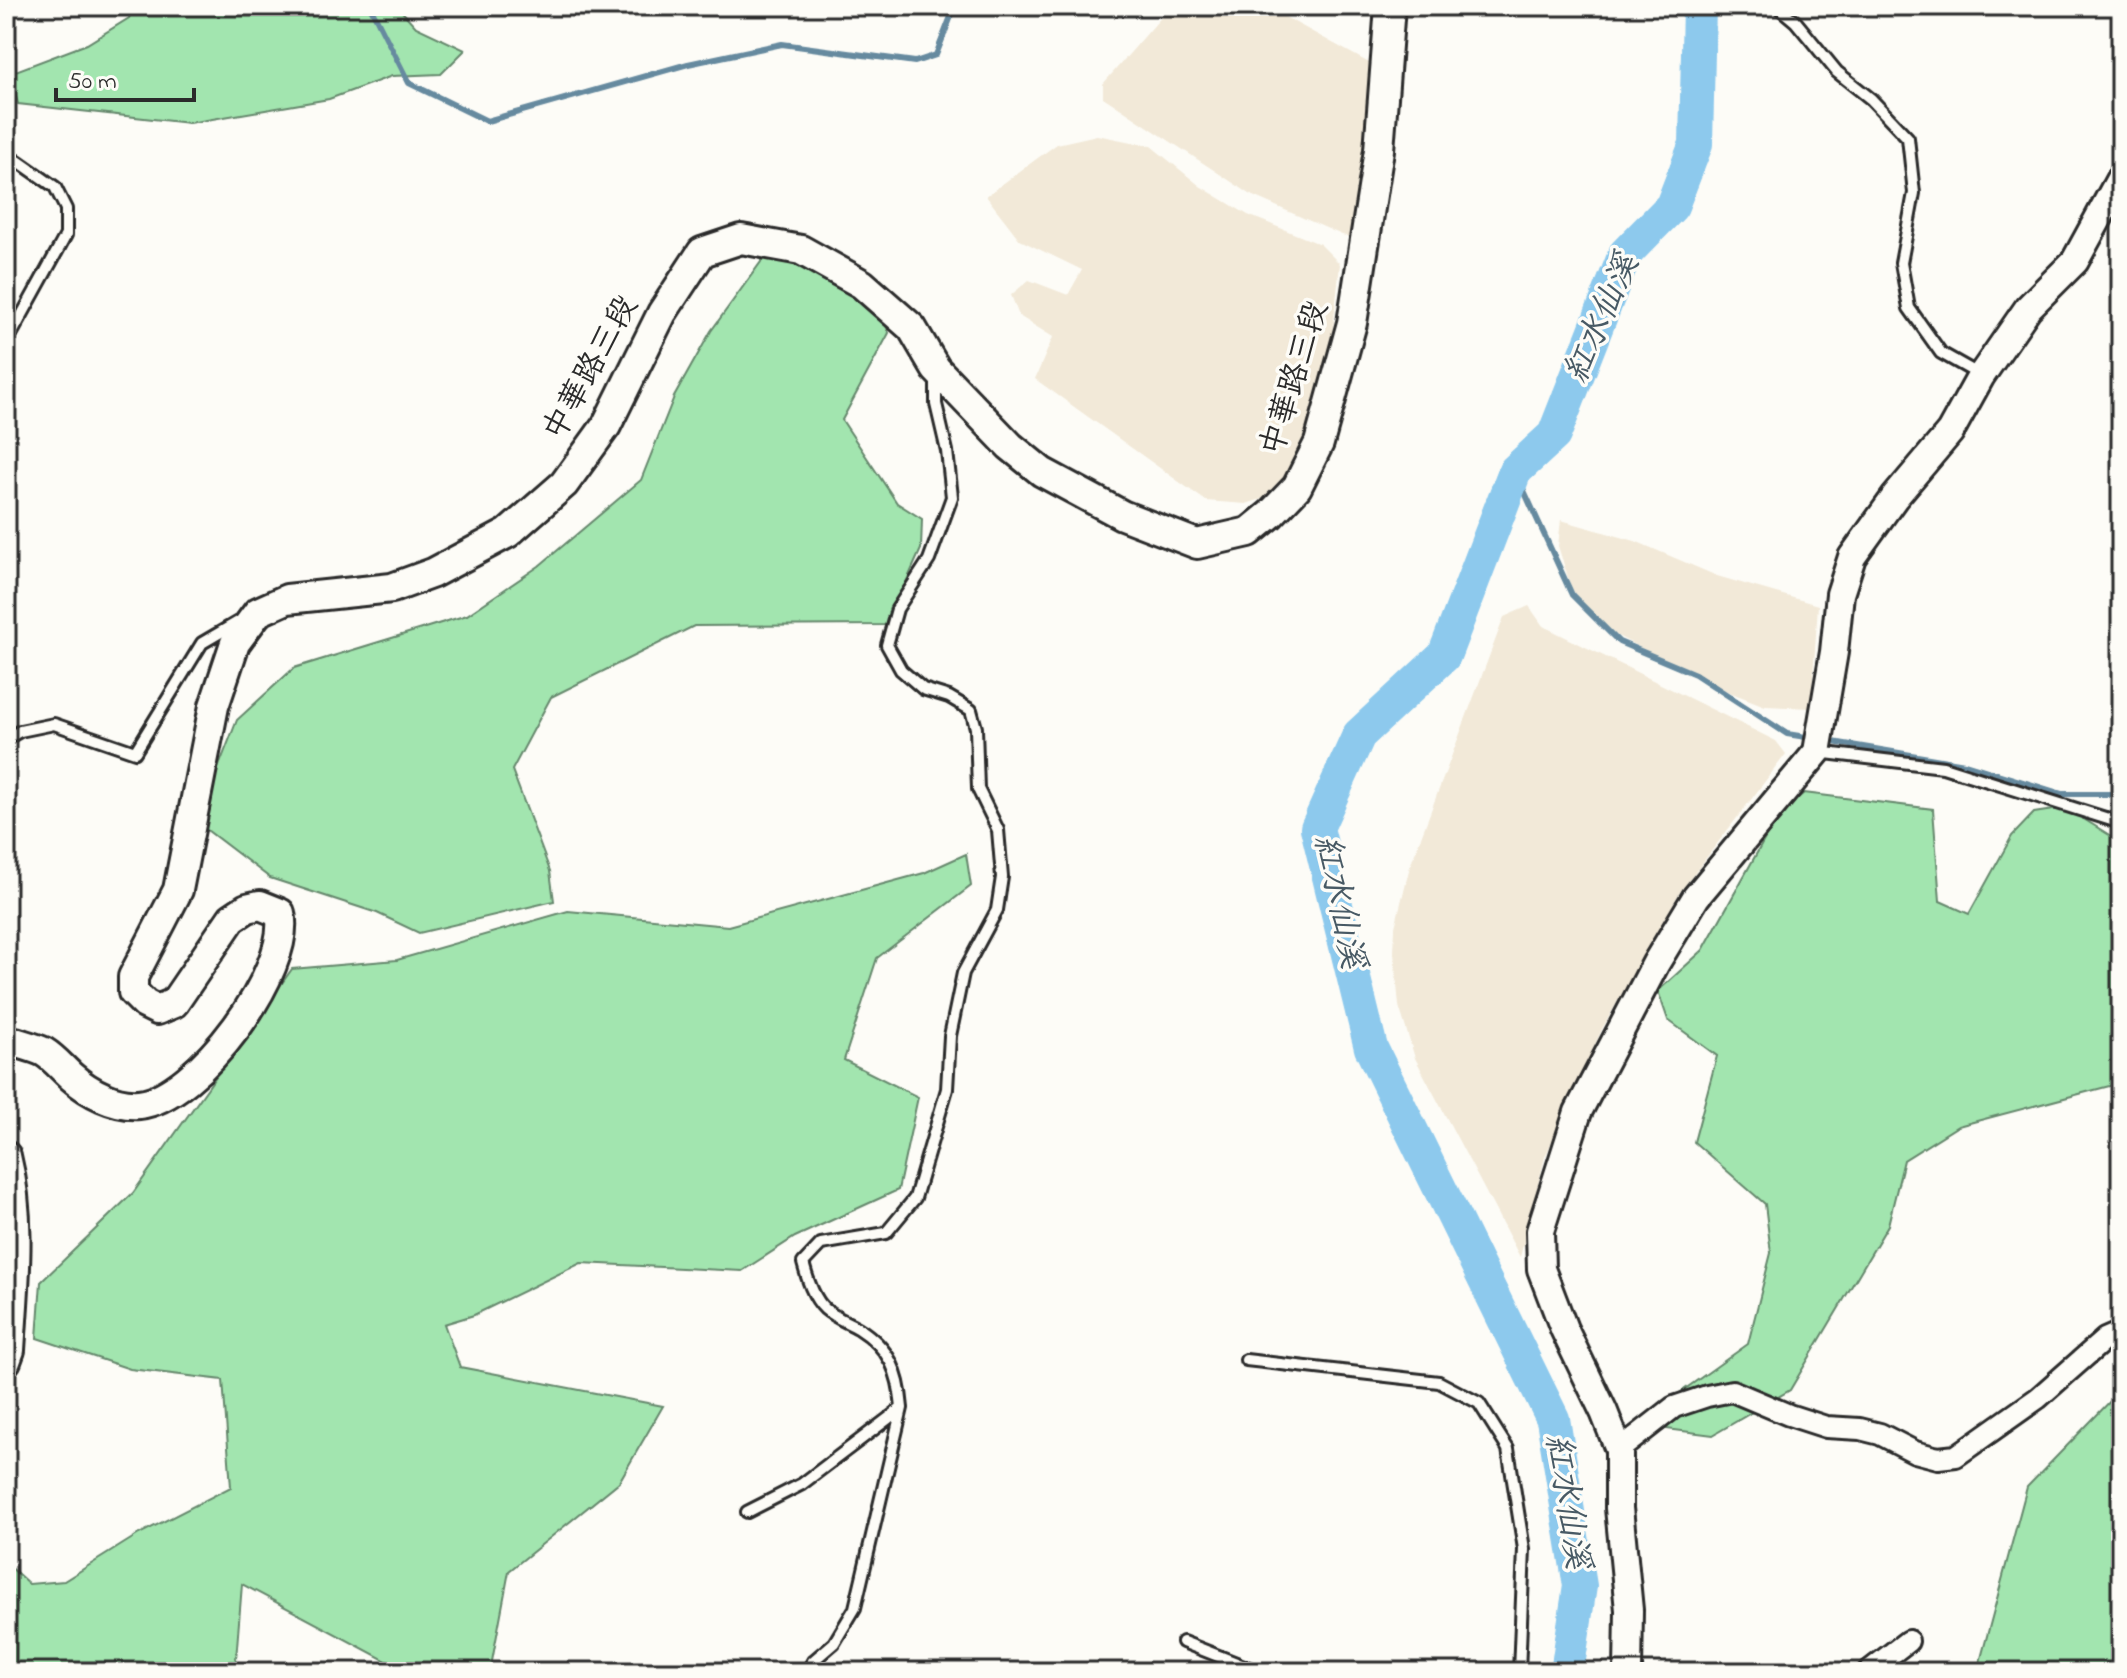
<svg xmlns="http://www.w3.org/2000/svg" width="2127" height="1678" font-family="'Indie Flower','LXGW WenKai TC',sans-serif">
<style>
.built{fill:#f2e9d8}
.green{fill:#a2e5af;stroke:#66886d;stroke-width:2}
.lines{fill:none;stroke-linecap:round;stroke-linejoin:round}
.stream{stroke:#668a9f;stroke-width:6}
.river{stroke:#8dc9ed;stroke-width:34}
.service-casing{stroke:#2b2b2b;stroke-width:16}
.minor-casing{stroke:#2b2b2b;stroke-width:26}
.tertiary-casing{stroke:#2b2b2b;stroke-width:32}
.secondary-casing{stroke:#2b2b2b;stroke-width:34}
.service{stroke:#fdfcf7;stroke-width:10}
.minor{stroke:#fdfcf7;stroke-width:20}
.tertiary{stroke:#fdfcf7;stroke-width:26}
.secondary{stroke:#fdfcf7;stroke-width:28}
.labels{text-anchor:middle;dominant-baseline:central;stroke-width:7;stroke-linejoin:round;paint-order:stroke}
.street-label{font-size:32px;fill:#2b2b2b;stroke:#fdfcf7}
.water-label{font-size:34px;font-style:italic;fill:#485a65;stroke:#fdfcf7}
</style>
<rect width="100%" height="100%" fill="#fdfcf7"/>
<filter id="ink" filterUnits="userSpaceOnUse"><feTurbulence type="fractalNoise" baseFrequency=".0125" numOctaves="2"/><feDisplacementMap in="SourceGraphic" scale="16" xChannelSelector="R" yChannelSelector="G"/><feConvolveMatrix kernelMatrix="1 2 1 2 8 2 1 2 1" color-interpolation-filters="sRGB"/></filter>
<g filter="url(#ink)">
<!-- built -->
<path class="built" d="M1171 6H1265L1382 70 1361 240 1342 235 1253 196 1103 97V84Z
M1097 135 1151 146 1200 186 1248 215 1320 244 1340 264 1322 431 1311 460 1268 497 1246 504 1206 501 1035 379 1053 337 1019 316 1011 295 1029 280 1068 295 1082 270 1020 240 986 196 1057 144Z
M1561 520 1635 541 1717 576 1818 605 1811 708 1765 706 1709 684 1610 632 1585 612 1571 587 1558 546Z
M1529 606 1543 626 1776 741 1786 754 1680 892 1602 1029 1545 1157 1520 1257 1415 1058 1399 1006 1394 953 1395 927 1410 866 1504 617Z"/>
<!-- green -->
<path class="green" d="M134 6H397L416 27 465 50 441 74 392 76 329 99 189 123 18 104 10 73 87 44 129 18Z
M766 255 846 284 885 323 889 333 842 420 897 503 922 519 921 549 887 625 694 626 551 697 512 770 550 871 554 901 419 933 377 913 270 878 203 827 212 784 237 720 294 668 467 615 539 566 641 480 674 397 711 331Z
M1804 793 1933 809 1940 901 1969 914 2012 836 2034 813 2066 808 2119 841 2121 1083 1958 1126 1904 1160 1888 1225 1790 1390 1713 1435 1651 1427 1667 1402 1748 1344 1771 1253 1765 1204 1694 1142 1717 1056 1668 1020 1658 991 1703 950 1778 815Z
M966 854 971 886 877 958 844 1060 918 1097 898 1190 795 1237 742 1271 581 1263 474 1315 444 1324 460 1367 663 1406 619 1482 509 1571 490 1672H407L242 1584 235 1672H6V1563L29 1584 64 1581 139 1534 231 1487 223 1380 130 1369 37 1338 41 1282 133 1193 292 969 397 960 568 911 728 926 924 873Z
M2121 1390V1672H1982L1980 1662 2027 1487Z"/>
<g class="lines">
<!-- stream -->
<path class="stream" d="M370 6 409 83 487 121 688 64 782 44 915 62 936 55 955 6
M1515 471 1572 595 1619 642 1695 674 1787 734 1812 738
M1827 741 1965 764 2062 794H2121"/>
<!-- river -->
<path class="river" d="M1567 1672 1580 1586 1553 1419 1371 1048 1317 828 1359 735 1444 656 1515 471 1554 435 1625 254 1672 206 1696 144 1699 6"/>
<!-- service casing -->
<g class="service-casing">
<path id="service" d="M1777 6 1796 22 1837 72 1871 99 1908 138 1914 193 1901 263 1909 308 1941 353 1980 375
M6 161H18L55 187 66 209V235L6 344
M6 739 20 731 54 724 135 752 202 643 238 622
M1817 752 1943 767 2121 823
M1246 1360 1439 1382 1479 1403 1508 1449 1524 1549 1519 1672
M747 1512 802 1484 902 1408
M1183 1642 1259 1672
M807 1672 813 1661 834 1643 855 1608 902 1408C899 1372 890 1348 858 1328 847 1322 834 1317 825 1309 813 1298 807 1278 803 1263L821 1244 886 1233 915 1198 947 1089 950 1036 963 973 997 910 1002 877 998 830 978 789 976 728 971 710 949 697 923 689 901 670 887 645 897 609 929 560 952 497 947 451 936 404V379"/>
</g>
<!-- minor casing -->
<g class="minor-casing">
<path id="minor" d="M1619 1450 1674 1407 1707 1396 1732 1391 1789 1415 1826 1427 1860 1429 1880 1434 1915 1452 1938 1458 1956 1456 2038 1398 2105 1339 2121 1332
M1868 1672 1908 1641"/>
</g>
<!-- tertiary casing -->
<g class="tertiary-casing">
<path id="tertiary" d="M1628 1672 1629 1610 1619 1508V1450L1604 1412 1564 1329 1541 1269 1540 1231 1578 1112 1656 963 1696 897 1817 752 1834 652 1840 594 1852 557 1895 497 1950 432 1981 376 2028 308 2075 261 2121 177"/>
</g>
<!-- secondary casing -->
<g class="secondary-casing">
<path id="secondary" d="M6 1047 15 1042C24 1045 36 1048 44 1052 54 1058 63 1069 72 1077 89 1092 115 1106 139 1104 197 1099 293 969 280 913L260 905 247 908 232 918 174 1003 157 1010 145 1004 133 992V977L178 890 214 706 235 643 258 612 287 599 392 588 433 573 508 533 564 484 606 426 662 313 702 252 741 239 801 250 862 284 912 328 936 369 1010 446 1042 472 1122 515 1197 544 1249 532 1271 514 1297 487 1319 443 1352 323 1379 150 1390 6
M6 1156C22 1220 14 1284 10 1350L6 1361"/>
</g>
<!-- service -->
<use href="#service" class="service"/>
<!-- minor -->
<use href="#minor" class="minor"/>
<!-- tertiary -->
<use href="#tertiary" class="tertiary"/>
<!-- secondary -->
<use href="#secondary" class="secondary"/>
</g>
</g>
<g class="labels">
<!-- street labels -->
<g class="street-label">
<text transform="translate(592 369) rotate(-61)">中華路三段</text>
<text transform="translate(1296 379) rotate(-73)">中華路三段</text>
</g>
<!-- water labels -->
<g class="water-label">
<text transform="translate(1603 319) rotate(-66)">紅水仙溪</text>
<text transform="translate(1338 902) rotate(78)">紅水仙溪</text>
<text transform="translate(1566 1502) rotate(81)">紅水仙溪</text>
</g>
</g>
<!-- margin -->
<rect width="2127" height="1678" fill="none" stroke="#fdfcf7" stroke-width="32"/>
<rect x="16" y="16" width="2095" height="1646" fill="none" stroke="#2b2b2b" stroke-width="3" filter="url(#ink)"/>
<!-- scale -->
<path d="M56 88v12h138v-12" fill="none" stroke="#2b2b2b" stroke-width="4"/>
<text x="68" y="88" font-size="24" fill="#2b2b2b" stroke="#fdfcf7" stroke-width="6" paint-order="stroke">50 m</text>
</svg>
